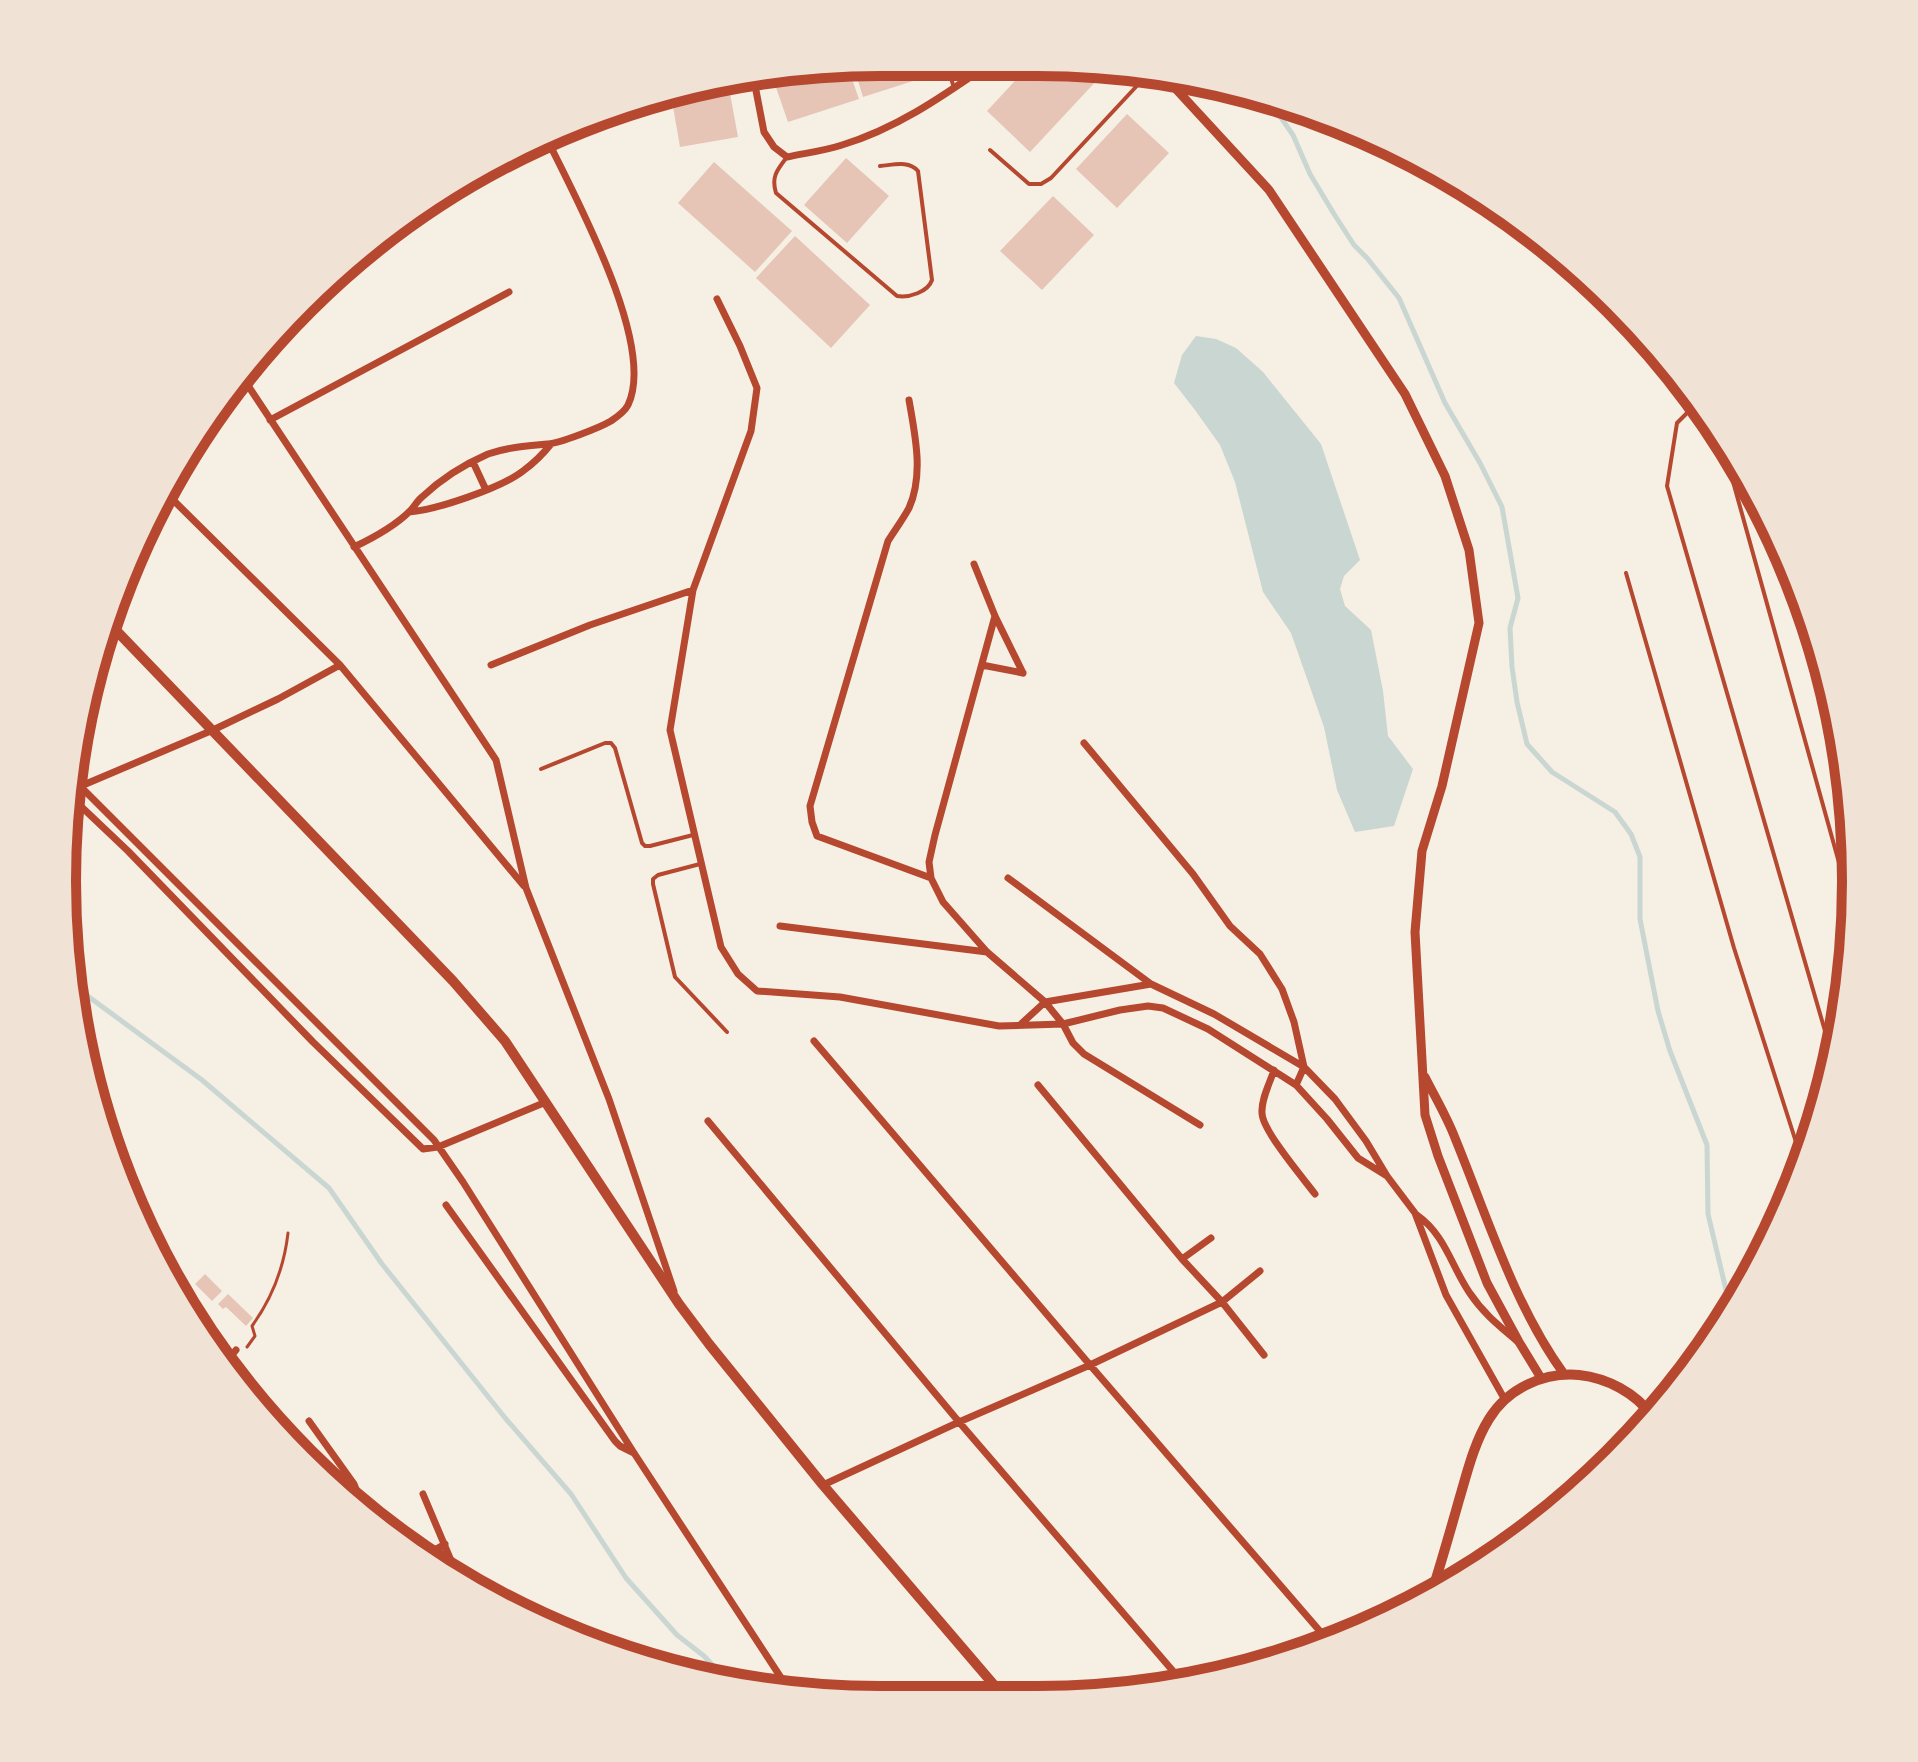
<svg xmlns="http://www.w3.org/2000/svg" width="1918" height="1762" font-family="Manrope,sans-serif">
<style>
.water{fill:#c9d6d2}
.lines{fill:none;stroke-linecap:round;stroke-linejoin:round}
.stream{stroke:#c9d6d2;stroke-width:5}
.building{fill:#e6c5b7}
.path{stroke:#b5482f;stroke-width:3}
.service{stroke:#b5482f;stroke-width:4}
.minor{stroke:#b5482f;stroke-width:7}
.tertiary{stroke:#b5482f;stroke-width:9}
.secondary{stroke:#b5482f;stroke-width:10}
.rim{fill:none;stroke:#b5482f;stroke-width:10}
</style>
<rect width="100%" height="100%" fill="#f6efe4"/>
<!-- water -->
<path class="water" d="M1196 336 1216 339 1236 348 1263 372 1321 444 1360 560 1344 576 1340 589 1345 606 1371 630 1383 691 1388 736 1413 769 1394 826 1355 832 1337 790 1324 727 1291 633 1263 592 1235 482 1220 445 1195 410 1174 383 1182 355Z"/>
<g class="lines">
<!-- stream -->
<path class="stream" d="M1268 99 1293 135 1310 174 1334 214 1354 245 1367 258 1399 298 1445 403 1480 463 1502 507 1518 598 1510 628 1512 667 1517 702 1527 744 1552 772 1615 812 1631 834 1640 857V919L1658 1011 1670 1051 1707 1145 1708 1214 1731 1311
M74 986 202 1080 329 1188 382 1264 506 1419 571 1494 626 1578 677 1635 704 1656 728 1682"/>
</g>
<!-- building -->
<path class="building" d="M881 62 932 65 935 74 863 97 853 65Z
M847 65 859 99 788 122 771 73Z
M1026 69 1092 73 1099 78 1030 152 987 111Z
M727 77 738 137 680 147 671 95Z
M1127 114 1169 153 1117 208 1076 169Z
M846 158 889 196 847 243 804 205Z
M714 162 792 231 755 272 678 203Z
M1053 196 1094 235 1042 290 1000 251Z
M795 236 870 305 831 348 756 278Z
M205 1274 222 1291 212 1301 195 1284Z
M228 1294 253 1318 246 1326 226 1307 223 1309 218 1304Z"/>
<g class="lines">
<!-- path -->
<path class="path" d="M247 1347 255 1336 252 1326C273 1297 284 1268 288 1233"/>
<!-- service -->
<path class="service" d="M947 65 954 88
M990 150 1029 184H1041L1051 178 1147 75
M787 157C777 170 771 177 776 193L897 296C909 298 928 292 932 280L918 171C909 160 893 165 880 166
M1698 402 1677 423 1667 486 1834 1062
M1717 424 1853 913
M1626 573 1734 948 1803 1164
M541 769 605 743H611L615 748 642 843 645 846H650L693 835
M700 864 658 875 653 879V884L675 977 727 1032"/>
<!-- minor -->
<path class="minor" d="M753 75 764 132 774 147 787 157C805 153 824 151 842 145 895 129 940 98 985 67
M717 299 740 346 757 388 751 431 693 590 670 730 721 947 738 974 757 991 840 997 999 1026 1063 1024 1120 1010 1148 1006 1163 1008 1208 1029 1296 1085 1327 1119 1358 1158 1387 1176
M241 375 496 760 526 888 609 1099 674 1291
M909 400C915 435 924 474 909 508 903 519 895 530 888 541L810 806 812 822 817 836 931 878
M270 420 509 292
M473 462 486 490
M164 491 340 665 524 886
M409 512C436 510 501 488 523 471 534 463 543 454 551 444
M354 547C373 538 395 526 410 511 414 507 417 501 422 497 440 480 465 464 488 454 508 447 528 446 548 444 560 443 599 428 611 421 617 417 625 411 628 405 657 345 574 195 546 137
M974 564 995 616 1023 673
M995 616 935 835 929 862 931 878 943 902 987 952 1045 1002 1063 1024 1073 1043 1084 1054 1200 1125
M491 665 590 625 693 590
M982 665 1023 673
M1084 743 1193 874 1230 926 1260 954 1282 989 1294 1022 1304 1067 1296 1085
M72 778 434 1140 463 1182 634 1453 791 1693
M81 786 213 730 278 699 340 665
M69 795 128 851 313 1042 423 1149 438 1147 546 1102
M1008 878 1151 984 1214 1014 1304 1067 1335 1099 1366 1141 1387 1176 1415 1213 1446 1295 1505 1400
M780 926 987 952
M1045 1002 1151 984
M1021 1024 1045 1002
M814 1041 1090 1365 1331 1644
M1274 1070C1270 1083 1261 1099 1262 1113 1262 1130 1303 1178 1315 1194
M1038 1085 1182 1259 1222 1302 1264 1355
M708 1121 959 1422 1185 1685
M446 1205 615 1441 620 1446 634 1453
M1417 1215C1445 1235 1451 1265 1469 1292 1483 1313 1498 1325 1517 1341
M1182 1259 1211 1238
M224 1364 236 1350
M309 1421 354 1484 359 1497V1509
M823 1485 959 1422 1090 1365 1222 1302 1260 1271
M423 1494 450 1558 453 1568 451 1576
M424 1556 445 1544"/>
<!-- tertiary -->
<path class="tertiary" d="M1164 76 1269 190 1405 394 1445 476 1469 550 1479 623 1442 786 1422 851 1415 932 1425 1115 1438 1156 1487 1283 1519 1342 1541 1378
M1425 1077C1435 1097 1447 1117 1455 1138 1487 1216 1514 1305 1564 1374"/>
<!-- secondary -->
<path class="secondary" d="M109 623 453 981 505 1041 679 1304 709 1344 823 1485 1006 1699
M1431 1595C1441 1563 1450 1532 1459 1500 1467 1473 1474 1443 1489 1419 1508 1388 1544 1372 1579 1375 1607 1378 1636 1393 1652 1416"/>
</g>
<!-- crop -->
<path d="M0 0H1918V1762H0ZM881 76H1037A805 805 0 0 1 1842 881V881A805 805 0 0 1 1037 1686H881A805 805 0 0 1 76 881V881A805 805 0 0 1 881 76Z" fill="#f1e2d6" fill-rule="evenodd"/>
<path class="rim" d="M881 76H1037A805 805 0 0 1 1842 881V881A805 805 0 0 1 1037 1686H881A805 805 0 0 1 76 881V881A805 805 0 0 1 881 76Z"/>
</svg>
